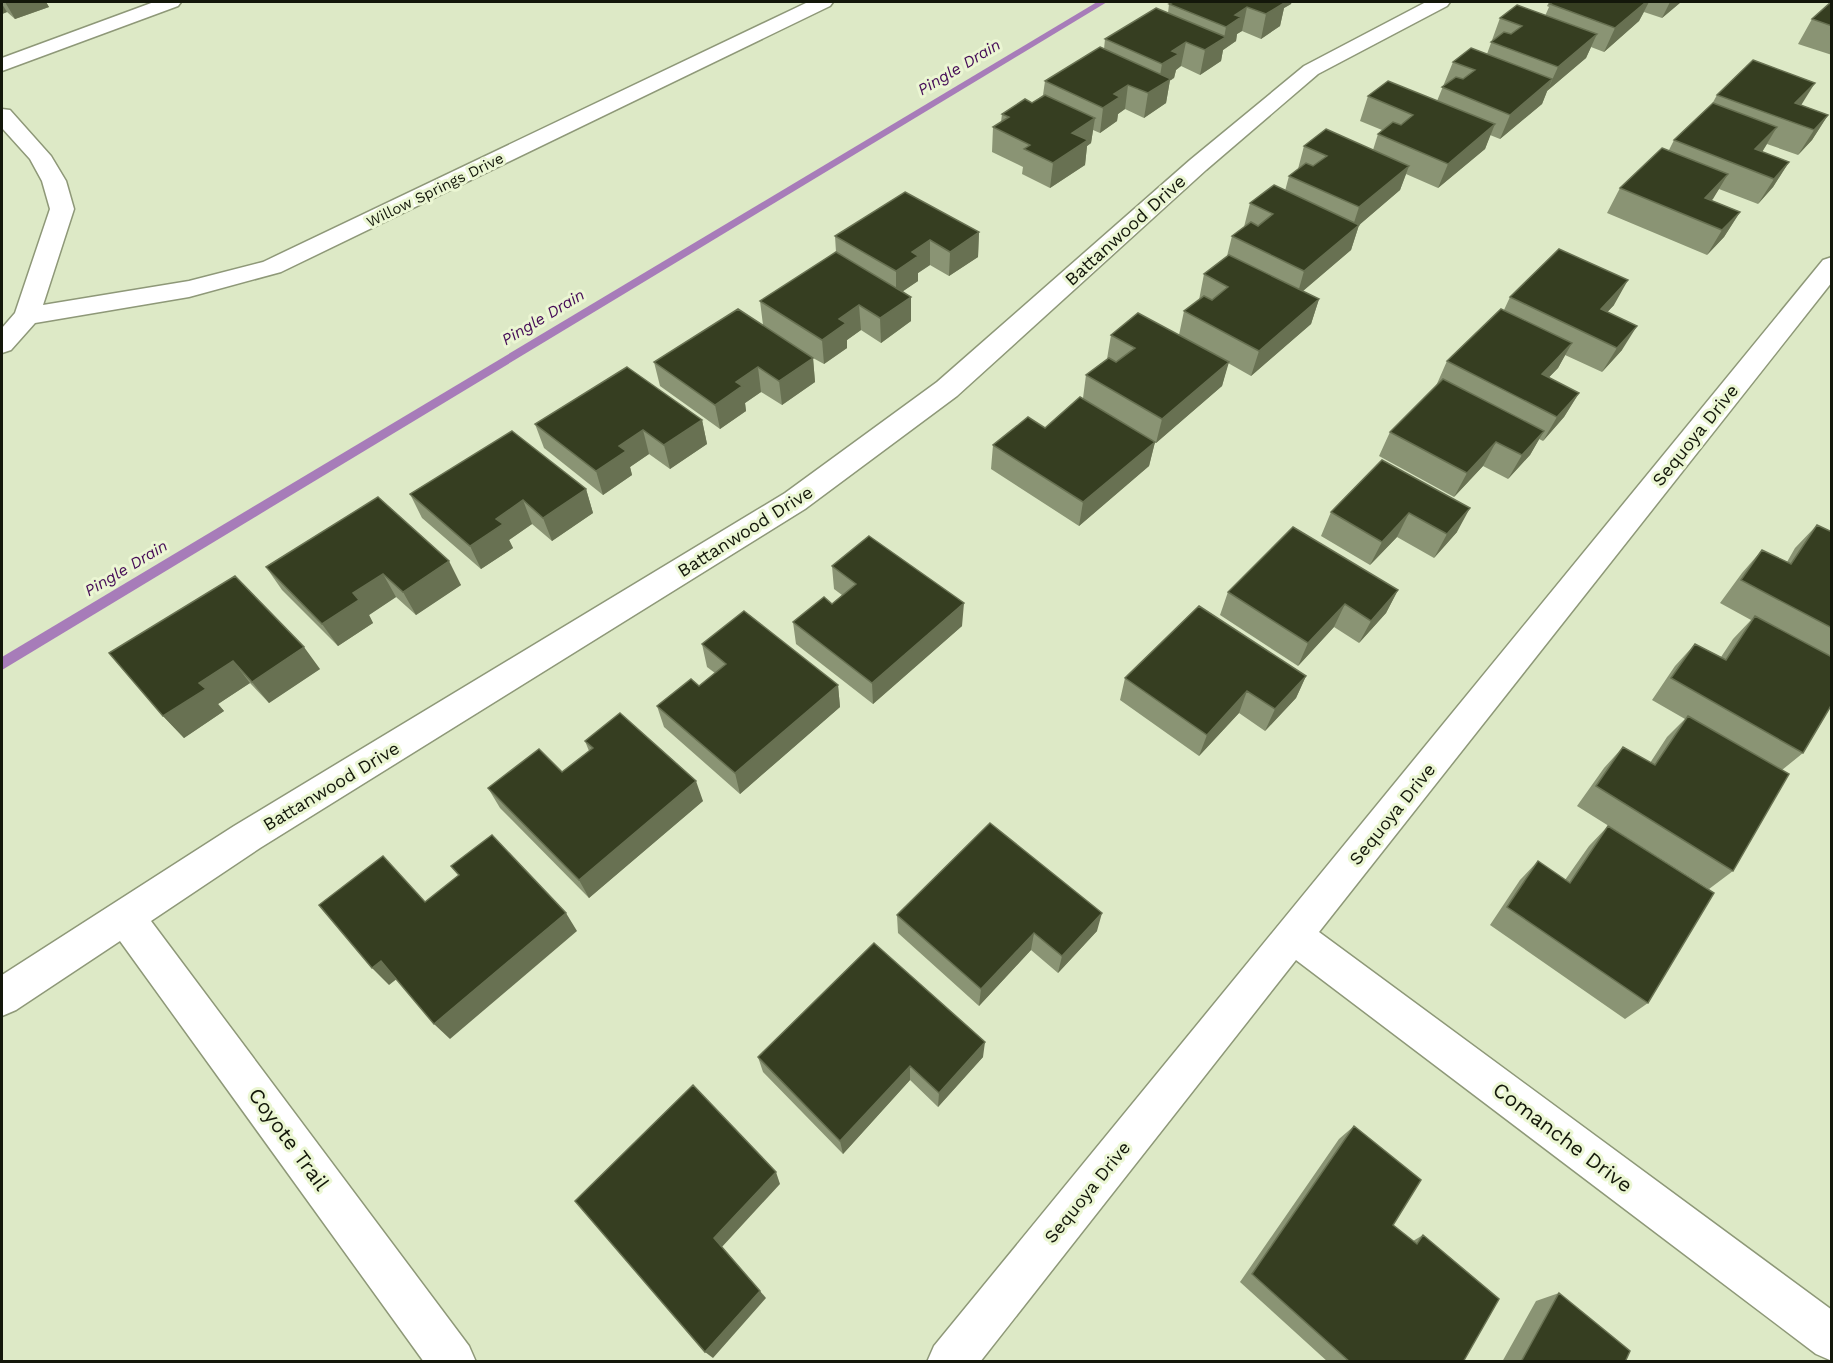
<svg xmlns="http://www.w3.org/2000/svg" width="1833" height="1363" font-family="'Work Sans',sans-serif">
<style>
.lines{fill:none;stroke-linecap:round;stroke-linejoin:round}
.stream{fill:#a77cb9;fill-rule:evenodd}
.minor-casing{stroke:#8e9878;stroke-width:3}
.minor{fill:#fff;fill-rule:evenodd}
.wall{fill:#8a9474}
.shaded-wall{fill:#687152}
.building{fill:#363e21;stroke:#687152;stroke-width:1.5}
.labels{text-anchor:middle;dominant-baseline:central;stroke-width:6;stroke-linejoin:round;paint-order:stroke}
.far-street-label{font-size:15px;fill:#13170a;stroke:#ebf6d3}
.far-water-label{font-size:16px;font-style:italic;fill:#440a56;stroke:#ebf6d3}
.street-label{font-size:18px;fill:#13170a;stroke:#ebf6d3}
.near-street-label{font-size:21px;fill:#13170a;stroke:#ebf6d3}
</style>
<rect width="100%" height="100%" fill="#dde9c6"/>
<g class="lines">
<!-- stream -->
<path class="stream" d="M1097 2H1107L2 670V657Z"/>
<!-- minor casing -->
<g class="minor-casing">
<path id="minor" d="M154 2H181L178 6 2 71V58Z
M808 2H833L830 6 281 272 189 297 35 323 11 350 2 353V328L15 313 50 209 42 181 30 159 2 128V109L10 110 51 156 66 181 74 209 43 305 189 281 263 262Z
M1426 2H1450L1447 6 1318 74 1206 170 957 396 805 509 260 848 151 921 469 1346 476 1362H424L120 941 16 1010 2 1016V975L234 826 785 493 937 382 1190 160 1304 66Z
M1832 257V282L1319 932 1832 1310V1361L1816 1354 1296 960 980 1362H927L934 1346 1823 260Z"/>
</g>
<!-- minor -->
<use href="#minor" class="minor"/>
</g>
<!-- wall -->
<path class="wall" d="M2 2H46L49 7 15 19 7 12 2 14Z
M1549 2H1681L1662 18 1644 12 1639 21 1604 52 1591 47 1586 58 1547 91 1542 104 1500 139 1490 135 1485 149 1438 188 1406 174 1400 190 1359 225 1351 250 1303 291 1319 299 1311 324 1251 376 1228 363 1222 386 1156 443 1155 442 1149 466 1079 526 991 469 993 445 1045 428 1083 398 1086 375 1107 359 1111 335H1179L1184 311 1199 300 1204 274 1227 256 1232 236 1244 227 1250 203 1285 191 1289 176 1298 169 1304 146 1373 150 1378 134 1382 130 1360 121 1368 96 1437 101 1453 62 1487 54 1500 18 1545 16 1549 7 1547 6Z
M1832 2V55L1798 44 1812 19Z
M1169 4H1291L1284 8 1280 26 1261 39 1242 31 1237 34 1236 41 1223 50 1221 61 1200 75 1181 66 1176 70 1174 78 1170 80 1166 103 1144 118 1125 109 1118 114 1117 121 1100 133 1093 130 1091 143 1087 146 1085 165 1050 188 1022 174 1023 167 992 152 993 127 1001 122 1002 114 1032 103 1043 95 1045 81 1104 49 1105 39 1168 13Z
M1717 95 1801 105 1828 115 1812 140 1798 155 1767 144 1762 152 1789 162 1773 187 1758 204 1719 189 1711 200 1740 212 1724 237 1707 255 1607 213 1620 188 1669 150 1674 140 1712 104Z
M979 232 978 257 949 276 930 265 918 273V281L903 291 911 297V321L881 343 861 330 847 340V348L824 364 813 358 815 382 782 405 761 392 745 403 746 411 720 429 660 386 654 362 763 325 760 301 836 252 835 236Z
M1510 297 1614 305 1607 312 1622 350 1602 372 1565 355 1558 368 1548 378 1579 393 1564 417 1543 441 1539 439 1530 455 1508 479 1483 466 1454 497 1379 456 1390 432 1436 386 1447 361 1504 310Z
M702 420 707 444 670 469 649 454 630 467 632 475 603 495 544 448 535 424Z
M1382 460 1457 532 1434 558 1397 537 1370 565 1321 536 1331 512Z
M586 489 593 513 552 541 532 524 509 540 513 548 481 569 422 518 410 494Z
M378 497 461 585 416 615 396 597 369 615 373 623 338 646 282 590 266 567Z
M1817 525 1832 532V704L1803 753 1782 770 1733 871 1709 889 1577 806 1604 768 1623 747 1650 763 1667 737 1685 719 1652 700 1675 666 1695 644 1721 657 1733 639 1751 620 1720 603 1742 573 1762 550 1787 562 1795 548Z
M832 566 962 626 873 704 796 644 793 622 832 604 842 595 834 589Z
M1398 590 1386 613 1359 643 1334 627 1298 666 1220 615 1228 592Z
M702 644 838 685 840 707 740 794 664 727 657 706 699 686 715 673 707 667Z
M109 653 320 669 269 703 250 683 218 704 224 711 184 738 163 716Z
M1306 676 1296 698 1265 731 1239 713 1199 756 1120 700 1125 678Z
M585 741 703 801 589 898 500 808 488 788 562 772 589 751Z
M1608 826 1648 1003 1625 1019 1490 925 1520 880 1538 861 1565 880 1589 846Z
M897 915 1097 931 1058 973 1031 950 979 1006 898 933Z
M758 1057H983L938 1107 910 1080 843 1154 763 1072Z
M1354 1126 1393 1225 1413 1241 1423 1235 1463 1362H1328L1240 1282 1339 1139Z
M1559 1293 1625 1362H1502L1536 1301Z"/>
<!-- shaded-wall -->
<path class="shaded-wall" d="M5 2H46L49 7 15 19Z
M1280 2H1292L1291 4 1284 8 1280 26 1261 39 1266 14Z
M1646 2H1649L1639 21 1604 52 1615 28Z
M1670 2H1681L1662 18Z
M2 4 7 12 2 14Z
M1247 7 1242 31 1237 34 1236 41 1223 50 1221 61 1200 75 1205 50 1224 38 1226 27 1235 15Z
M1597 34 1586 58 1547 91 1558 67Z
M1186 42 1181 66 1176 70 1174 78 1170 80 1166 103 1144 118 1148 93 1158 87 1162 64 1172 51Z
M1552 79 1542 104 1500 139 1510 115Z
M1815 83 1800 107 1795 103Z
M1128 85 1125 109 1118 114 1117 121 1100 133 1103 108 1114 94Z
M1828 115 1812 140 1798 155 1814 130Z
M1095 118 1091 143 1087 146 1085 165 1050 188 1053 163 1072 133Z
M1495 124 1485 149 1438 188 1448 164Z
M1777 127 1762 152 1755 149Z
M1789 162 1773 187 1758 204 1774 179Z
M1409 166 1400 190 1351 232 1359 207Z
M1728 174 1713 199 1694 218 1705 198Z
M1740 212 1724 237 1707 255 1722 230Z
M1359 225 1351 250 1297 296 1304 271Z
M979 232 978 257 949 276 950 252Z
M930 240V265L918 273V281L896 296V271L912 252Z
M1628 280 1614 305 1587 334 1601 309Z
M911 297V321L881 343 880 318Z
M1319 299 1311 324 1251 376 1259 351Z
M859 305 861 330 847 340V348L824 364 822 340 839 319Z
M1637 326 1622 350 1602 372 1617 348Z
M1572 343 1558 368 1528 399 1542 374Z
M813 358 815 382 782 405 779 381Z
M1229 362 1222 386 1156 443 1162 419Z
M758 367 761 392 745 403 746 411 720 429 715 405 736 382Z
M1579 393 1564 417 1543 441 1557 417Z
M702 420 707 444 670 469 664 445Z
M643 430 649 454 630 467 632 475 603 495 596 471 619 446Z
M1544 431 1530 455 1508 479 1522 455Z
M1155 442 1149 466 1079 526 1083 502Z
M1496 442 1483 466 1454 497 1467 473Z
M586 489 593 513 552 541 543 518Z
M523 500 532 524 509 540 513 548 481 569 470 546 496 519Z
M1470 508 1457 532 1434 558 1447 534Z
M1409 513 1397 537 1370 565 1382 542Z
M449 561 461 585 416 615 403 592Z
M383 574 396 597 369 615 373 623 338 646 322 624 353 593Z
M1398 590 1386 613 1359 643 1371 621Z
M964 603 962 626 873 704 872 683Z
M1345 604 1334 627 1298 666 1308 643Z
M304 647 320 669 269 703 252 682Z
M233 661 250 683 218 704 224 711 184 738 163 716 199 683Z
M1306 676 1296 698 1265 731 1275 709Z
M838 685 840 707 740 794 735 773Z
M1247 691 1239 713 1199 756 1207 735Z
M696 781 703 801 589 898 579 880Z
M566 913 577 931 450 1039 434 1024Z
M1102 913 1097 931 1058 973 1062 956Z
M1034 933 1031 950 979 1006 981 989Z
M381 961 398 978 389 985 372 968Z
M985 1042 983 1057 938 1107 939 1093Z
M910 1066V1080L843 1154 840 1141Z
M776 1172 780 1184 721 1248 714 1238Z
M760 1291 766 1298 713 1358 705 1352Z"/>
<!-- building -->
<path class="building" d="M1173 2H1286L1266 14 1247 7 1235 15 1241 17 1226 27 1169 4Z
M1553 2H1646L1615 28 1550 4Z
M1831 2H1832V26L1812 19Z
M1517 5 1597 34 1558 67 1491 42 1504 32 1511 34 1522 26 1500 18Z
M1156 8 1226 37 1205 50 1186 42 1172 51 1179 54 1162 64 1105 39Z
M1100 47 1171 79 1148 93 1128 85 1114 94 1120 97 1103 108 1045 81Z
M1471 48 1552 79 1510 115 1442 87 1456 77 1463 79 1475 70 1453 62Z
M1753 60 1815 83 1795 103 1828 115 1814 130 1717 95Z
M1388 81 1495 124 1448 164 1378 134 1393 122 1401 125 1413 115 1368 96Z
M1045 95 1095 118 1072 133 1088 140 1053 163 1024 149 1030 145 993 127 1009 117 1002 114 1025 99 1032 103Z
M1713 103 1777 127 1755 149 1789 162 1774 179 1674 140Z
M1326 129 1409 166 1359 207 1289 176 1306 163 1313 166 1327 156 1304 146Z
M1662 148 1728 174 1705 198 1740 212 1722 230 1620 188Z
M1274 185 1359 225 1304 271 1232 236 1251 222 1258 226 1273 214 1250 203Z
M905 192 979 232 950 252 930 240 912 252 918 256 896 271 835 236Z
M1559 249 1628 280 1601 309 1637 326 1617 348 1510 297Z
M836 252 911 297 880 318 859 305 839 319 846 323 822 340 760 301Z
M1229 255 1319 299 1259 351 1184 311 1204 296 1212 300 1228 287 1204 274Z
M738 309 813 358 779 381 758 367 736 382 742 386 715 405 654 362Z
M1501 309 1572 343 1542 374 1579 393 1557 417 1447 361Z
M1138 313 1229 362 1162 419 1086 375 1109 358 1116 362 1135 348 1111 335Z
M627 367 702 420 664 445 643 430 619 446 626 451 596 471 535 424Z
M1443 379 1544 431 1522 455 1496 442 1467 473 1390 432Z
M1080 397 1155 442 1083 502 993 445 1028 417 1045 428Z
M512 431 586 489 543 518 523 500 496 519 503 524 470 546 410 494Z
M1382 460 1470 508 1447 534 1409 513 1382 542 1331 512Z
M378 497 449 561 403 592 383 574 353 593 359 600 322 624 266 567Z
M1817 525 1832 532V628L1741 580 1762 550 1791 564Z
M1293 527 1398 590 1371 621 1345 604 1308 643 1228 592Z
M869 536 964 603 872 683 793 622 824 597 832 604 856 584 832 566Z
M235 576 304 647 252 682 233 661 199 683 206 689 163 716 109 653Z
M1199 606 1306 676 1275 709 1247 691 1207 735 1125 678Z
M744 611 838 685 735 773 657 706 691 679 699 686 726 664 702 644Z
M1755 616 1832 657V704L1803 753 1671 678 1695 644 1726 660Z
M620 713 696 781 579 880 488 788 539 749 562 772 593 748 585 741Z
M1688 716 1789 774 1733 871 1596 786 1623 747 1655 765Z
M990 823 1102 913 1062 956 1034 933 981 989 897 915Z
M1608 826 1714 893 1648 1003 1507 907 1538 861 1570 883Z
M492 835 566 913 434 1024 381 961 372 968 319 905 383 856 425 902 459 875 451 866Z
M874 943 985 1042 939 1093 910 1066 840 1141 758 1057Z
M693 1085 776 1172 714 1238 760 1291 705 1352 575 1201Z
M1354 1126 1421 1180 1393 1225 1417 1244 1423 1235 1499 1299 1463 1362H1350L1252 1274Z
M1559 1293 1630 1351 1625 1362H1521Z"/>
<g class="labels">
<!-- far-street labels -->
<g class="far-street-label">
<text transform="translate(435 190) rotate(-26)">Willow Springs Drive</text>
</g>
<!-- far-water labels -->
<g class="far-water-label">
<text transform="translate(959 67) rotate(-31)">Pingle Drain</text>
<text transform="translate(543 317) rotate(-31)">Pingle Drain</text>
<text transform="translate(126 568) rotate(-31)">Pingle Drain</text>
</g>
<!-- street labels -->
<g class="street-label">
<text transform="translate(1125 230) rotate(-42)">Battanwood Drive</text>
<text transform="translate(1695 435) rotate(-51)">Sequoya Drive</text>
<text transform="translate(745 531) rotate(-32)">Battanwood Drive</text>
<text transform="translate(331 786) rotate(-31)">Battanwood Drive</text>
<text transform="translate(1392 814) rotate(-51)">Sequoya Drive</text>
<text transform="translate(1087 1192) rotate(-51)">Sequoya Drive</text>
</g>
<!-- near-street labels -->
<g class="near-street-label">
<text transform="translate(1563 1137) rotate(37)">Comanche Drive</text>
<text transform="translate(289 1139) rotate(54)">Coyote Trail</text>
</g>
</g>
<!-- border -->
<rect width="1833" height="1363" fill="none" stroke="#13170a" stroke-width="6"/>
</svg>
